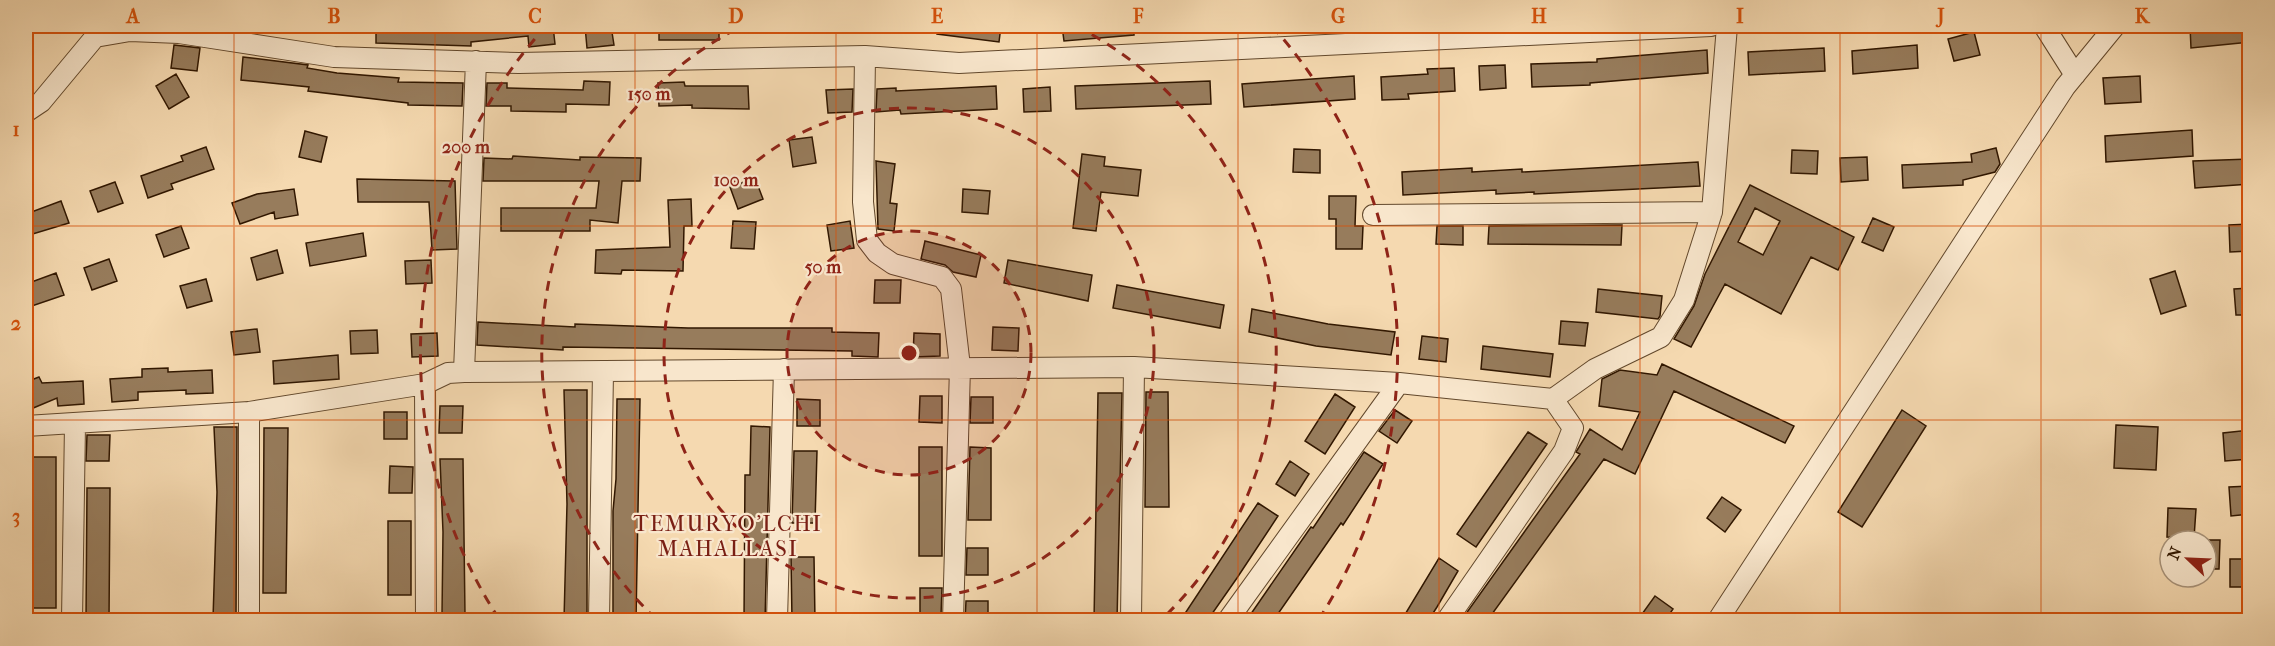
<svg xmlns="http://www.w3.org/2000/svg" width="2275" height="646" font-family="'IM FELL French Canon',serif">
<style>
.building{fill:#977c5c;stroke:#311700;stroke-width:1.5;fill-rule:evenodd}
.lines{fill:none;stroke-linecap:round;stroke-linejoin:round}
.street-casing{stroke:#62482c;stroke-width:22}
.street{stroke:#f8e6cc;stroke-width:20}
.grid{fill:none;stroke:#d6520b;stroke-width:1.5;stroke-opacity:0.55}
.ring{fill:none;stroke:#8f2418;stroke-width:3;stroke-dasharray:10 8}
.labels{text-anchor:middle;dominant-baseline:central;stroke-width:4.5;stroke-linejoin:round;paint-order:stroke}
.neighbourhood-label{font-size:22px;letter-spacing:1.5px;fill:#7a1f14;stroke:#f8e6cc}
.centre{fill:#8f2418;stroke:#f8e6cc;stroke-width:3}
.ring-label{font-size:18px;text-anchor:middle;font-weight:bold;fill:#8f2418;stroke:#f8e6cc;stroke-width:4.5;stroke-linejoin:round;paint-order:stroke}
.neatline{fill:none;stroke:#d6520b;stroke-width:2}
.grid-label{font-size:20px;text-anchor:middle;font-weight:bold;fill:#d6520b}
</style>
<rect width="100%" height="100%" fill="#f5d9b0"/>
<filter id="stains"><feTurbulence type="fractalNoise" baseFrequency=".00333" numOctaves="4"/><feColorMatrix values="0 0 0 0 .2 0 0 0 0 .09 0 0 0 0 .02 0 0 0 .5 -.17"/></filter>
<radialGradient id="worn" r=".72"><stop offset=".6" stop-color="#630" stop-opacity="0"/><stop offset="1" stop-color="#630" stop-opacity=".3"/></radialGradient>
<!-- building -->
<path class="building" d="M376 26H553L555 44 529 47 528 36 471 42V46L376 43Z
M585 26H611L614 45 587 48Z
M659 26H719V40H659Z
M937 26H1001L999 42 937 34Z
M1062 26H1134V35L1064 41Z
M2190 26H2250V42L2191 48Z
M1974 32 1980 55 1954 61 1948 39Z
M174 45 200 48 197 71 171 68Z
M1917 45 1918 68 1853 74 1852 51Z
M1824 48 1825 71 1749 75 1748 52Z
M1707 50 1708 73 1590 83V85L1532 87 1531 64 1597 62V59Z
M243 57 308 65 307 68 337 73 399 78 398 82 463 83 462 106 408 105V103L308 91 309 87 241 80Z
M1505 65 1506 88 1480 90 1479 66Z
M1454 68 1455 91 1408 94 1409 99 1382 100 1381 77 1428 74 1427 69Z
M176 74 189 97 169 109 156 86Z
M1354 76 1355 99 1244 107 1242 84Z
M2140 76 2141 102 2105 104 2103 78Z
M584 81 610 82 609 105 566 104V112L511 111V106H486L487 83H507V88L583 90Z
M1210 81 1211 104 1076 109 1075 86Z
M684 82 685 86H748L749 109 692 108V105L659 106 658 83Z
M996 86 997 109 901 114 900 110 876 112 877 89 896 88V91Z
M1050 87 1051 111 1024 112 1023 89Z
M853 89 852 112 828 113 826 90Z
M2192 130 2193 156 2106 162 2105 136Z
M305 131 327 137 321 162 299 157Z
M812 137 816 163 793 167 789 140Z
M206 147 214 169 171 184 173 189 148 198 141 176 183 161 181 156Z
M1996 148 2000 164 1995 172 1963 180V185L1903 188 1902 165 1972 162 1971 154Z
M1294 149 1320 150V173L1293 172Z
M1792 150 1818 151 1817 174 1791 173Z
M1082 154 1105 157 1104 166 1141 170 1138 196 1101 192 1096 231 1073 228Z
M513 156 580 160V157L641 158 640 181H622L618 223 590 220V231H501V208H596L599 181H483L484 158 512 159Z
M1867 157 1868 180 1841 182 1840 158Z
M2250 159V184L2195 188 2193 161Z
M876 161 895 164 890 203 897 204 894 231 878 229Z
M1698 162 1700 186 1534 194V192L1496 194V190L1403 195 1402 172 1472 168V172L1522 169V172Z
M755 178 763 199 738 209 730 187Z
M357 179 455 181 457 249 432 250 429 202H358Z
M115 182 123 203 98 212 90 191Z
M1750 185 1854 237 1838 270 1811 257 1781 314 1725 284 1691 347 1674 339 1694 306 1705 274ZM1755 208 1780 221 1763 255 1738 242Z
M294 189 298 215 275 219 274 212 240 224 232 203 257 194Z
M963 189 990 191 988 214 962 212Z
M1329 196H1356L1355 226H1363L1362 249H1336V219H1329Z
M691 199 692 226H684L683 271 622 270 621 274 595 273 596 250 670 247 668 200Z
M61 201 69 223 26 236V214Z
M1873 218 1894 227 1883 251 1862 242Z
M733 221 756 222 754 249 731 248Z
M850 221 854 248 831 251 827 225Z
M2250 224V251L2230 252 2229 225Z
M1622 225 1621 245 1488 244 1489 226Z
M181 226 189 248 164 257 156 235Z
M1437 226H1463V245L1436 244Z
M363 233 366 256 310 266 306 243Z
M925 241 981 255 976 277 953 272 945 265 921 259Z
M277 250 283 273 257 280 251 258Z
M109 259 117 281 92 290 84 268Z
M431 260 432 283 406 284 405 261Z
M1008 260 1092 275 1088 301 1004 283Z
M2175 271 2186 306 2161 314 2150 279Z
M56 273 64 295 26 308V284Z
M206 279 212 301 187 308 180 286Z
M875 280H901L900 303H874Z
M1117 285 1224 305 1220 328 1113 308Z
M2250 288V315H2236L2234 289Z
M1598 289 1662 296 1660 316 1658 319 1596 312Z
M1252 309 1328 324 1395 332 1391 355 1316 346 1249 332Z
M1561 321 1588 323 1585 346 1559 344Z
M478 322 575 327V324L688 328H832V332L879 333 878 357 852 356V351L563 347V350L477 345Z
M993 327 1019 328 1018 351 992 350Z
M257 329 260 352 234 355 231 332Z
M377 330 378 353 351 354 350 331Z
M437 333 438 356 412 357 411 334Z
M914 333 940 334V356L913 357Z
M1422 336 1448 339 1446 362 1419 359Z
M1483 346 1553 354 1550 377 1481 369Z
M338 355 339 379 274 384 273 361Z
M1662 364 1794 426 1785 443 1674 391 1635 474 1604 459 1487 621H1473L1465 615 1580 454 1576 452 1590 429 1622 450 1640 412 1599 406 1602 379 1620 370 1657 375Z
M168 368V372L212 370 213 393 186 394V390L138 392V400L112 402 110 379 142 377V369Z
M39 377 42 383 83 381 84 404 58 406 57 398 26 411V382Z
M564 390H587V620H564L567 504Z
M1146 392H1168L1169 507H1145Z
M1098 393H1122L1117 621H1094Z
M1335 394 1355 407 1325 454 1305 441Z
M920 396H942V423L919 422Z
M971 397H993V423H970Z
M617 399H640L636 620 613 619V511L616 479Z
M797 399 820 400V426H797Z
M440 406H463L462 433H439Z
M1395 410 1412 421 1397 443 1379 431Z
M1902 410 1926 426 1862 527 1838 512Z
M384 412H407V439H384Z
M2116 425 2158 427 2156 470 2114 468Z
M751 426 770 427 765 621H744L745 475H750Z
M214 427H237L236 619H213L217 492Z
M264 428H288L286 593H263Z
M2250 430V459L2225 461 2223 433Z
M1528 432 1547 444 1476 547 1457 534Z
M87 435H110L109 461H86Z
M919 447H942V556H919Z
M970 447 991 448V520H968Z
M794 451H817L815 523H792Z
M1364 452 1383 464 1343 525 1341 523 1273 621H1246L1311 527 1313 528Z
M33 457H56V608H33Z
M440 459H463L465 615H442L443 532Z
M1290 461 1309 474 1295 496 1276 484Z
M390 466 413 467 412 493H389Z
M2250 486V514L2231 516 2229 487Z
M87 488H110L109 621H86Z
M1722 497 1741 510 1725 532 1707 518Z
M1258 503 1278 516 1237 578 1207 621H1180Z
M2168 508 2196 509 2194 538 2167 537Z
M388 521H411V595H388Z
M2206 540H2220L2219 569H2206Z
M967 548H988V575H966Z
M791 557H814L815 621 792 620Z
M1439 558 1458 571 1437 607 1428 621H1401Z
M2230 559H2250V587H2230Z
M920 588H942L941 615H920Z
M1655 596 1673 609 1665 621H1637Z
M966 601H988V621H965Z"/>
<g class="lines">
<!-- street casing -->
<g class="street-casing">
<path id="street" d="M2044 26 2075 75
M865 56 863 202 867 240 877 253 893 264 942 277 951 289 960 367 953 620
M26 112 41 102 95 37 130 31 179 33 334 57 519 63 865 56 959 63 1711 26
M1373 215 1712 212
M464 372 476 61
M425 384 426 620
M249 412V620
M26 426 249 412 425 384 448 373 464 372 1134 367 1399 383 1553 399
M72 620 75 424
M599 620 603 372
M777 620 784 369
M1131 620 1134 367
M1228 620 1399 383
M1447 620 1564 451 1573 428 1553 399 1595 369 1661 337 1684 300 1712 212 1727 26
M1718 620 2065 87 2115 26"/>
</g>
<!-- street -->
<use href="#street" class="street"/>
</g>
<!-- grid -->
<path class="grid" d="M234 26V620M435 26V620M635 26V620M836 26V620M1037 26V620M1238 26V620M1439 26V620M1640 26V620M1840 26V620M2041 26V620M26 226H2250M26 420H2250"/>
<!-- distance rings -->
<circle cx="909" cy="353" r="122" fill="#8f2418" fill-opacity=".12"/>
<g class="ring">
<circle cx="909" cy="353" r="122"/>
<circle cx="909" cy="353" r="245"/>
<path d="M656 619A367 367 0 0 1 742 26M1076 26A367 367 0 0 1 1162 619"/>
<path d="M499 619A489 489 0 0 1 546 26M1272 26A489 489 0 0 1 1319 619"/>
</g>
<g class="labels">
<!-- neighbourhood labels -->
<g class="neighbourhood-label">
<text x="728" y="524">TEMURYO'LCHI<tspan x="728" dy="25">MAHALLASI</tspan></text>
</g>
</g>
<circle cx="909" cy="353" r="9" class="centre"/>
<g class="ring-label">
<text x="649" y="100">150 m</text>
<text x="466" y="153">200 m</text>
<text x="736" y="186">100 m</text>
<text x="823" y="273">50 m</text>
</g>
<!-- margin -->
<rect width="2275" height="646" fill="none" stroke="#f5d9b0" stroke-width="66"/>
<!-- north arrow -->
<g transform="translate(2188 559) rotate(293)"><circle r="28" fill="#f8e6cc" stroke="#a8937a" stroke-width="1.5"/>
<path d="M0-4.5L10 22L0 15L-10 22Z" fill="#8f2418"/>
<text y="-9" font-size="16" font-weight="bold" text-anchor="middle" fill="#311700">N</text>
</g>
<rect x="33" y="33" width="2209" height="580" class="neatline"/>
<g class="grid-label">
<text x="133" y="23">A</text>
<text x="334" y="23">B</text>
<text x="535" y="23">C</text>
<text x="736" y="23">D</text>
<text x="937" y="23">E</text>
<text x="1138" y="23">F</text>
<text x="1338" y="23">G</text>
<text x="1539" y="23">H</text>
<text x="1740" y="23">I</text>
<text x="1941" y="23">J</text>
<text x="2142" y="23">K</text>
<text x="16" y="136">1</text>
<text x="16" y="330">2</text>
<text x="16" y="523">3</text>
</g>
<rect width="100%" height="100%" filter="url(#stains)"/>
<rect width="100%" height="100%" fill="url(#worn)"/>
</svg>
